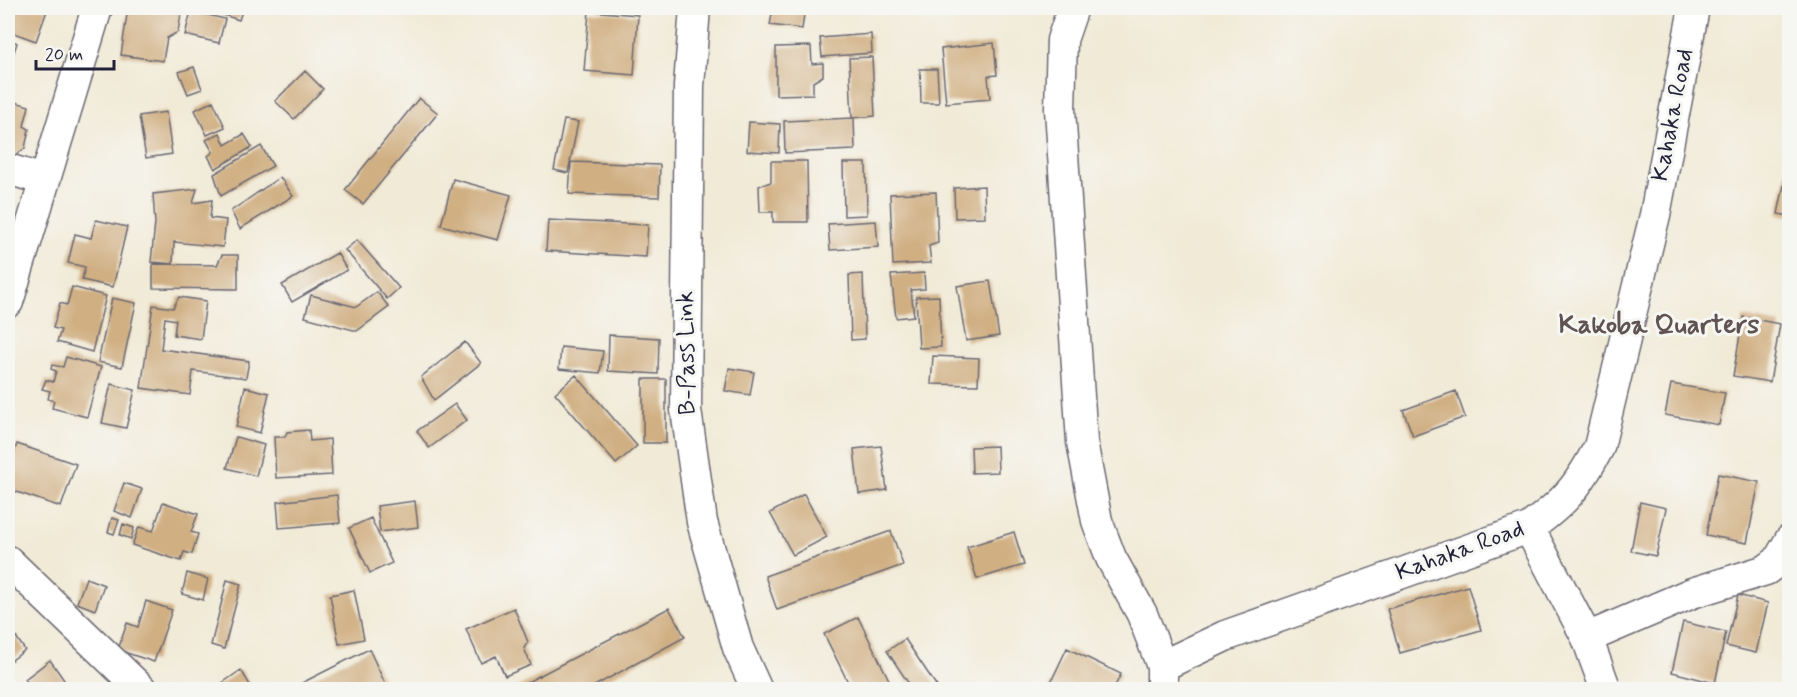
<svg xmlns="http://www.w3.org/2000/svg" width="1797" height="697" font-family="Mynerve,sans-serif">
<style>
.building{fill:#d0af82}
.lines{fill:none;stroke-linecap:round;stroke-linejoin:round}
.street-casing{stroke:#6a6872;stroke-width:33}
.street{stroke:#fff;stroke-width:30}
.labels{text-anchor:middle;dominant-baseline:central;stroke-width:6;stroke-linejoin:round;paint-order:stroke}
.street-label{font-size:24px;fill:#22223b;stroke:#f6f6f2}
.quarter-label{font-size:27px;font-weight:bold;fill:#5f5354;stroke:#f6f6f2}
</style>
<rect width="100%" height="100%" fill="#f6f6f2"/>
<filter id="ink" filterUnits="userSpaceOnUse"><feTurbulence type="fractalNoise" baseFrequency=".0167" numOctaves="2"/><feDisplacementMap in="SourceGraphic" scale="12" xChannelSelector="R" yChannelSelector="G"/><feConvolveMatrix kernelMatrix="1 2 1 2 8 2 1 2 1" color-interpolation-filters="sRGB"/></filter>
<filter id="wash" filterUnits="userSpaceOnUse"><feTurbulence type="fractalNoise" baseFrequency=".008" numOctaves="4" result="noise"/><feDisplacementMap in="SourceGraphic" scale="24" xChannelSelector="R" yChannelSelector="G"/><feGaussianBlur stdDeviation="1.35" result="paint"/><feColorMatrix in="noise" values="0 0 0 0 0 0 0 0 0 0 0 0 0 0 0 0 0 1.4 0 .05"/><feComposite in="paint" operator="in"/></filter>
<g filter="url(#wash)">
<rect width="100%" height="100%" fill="#f1ead7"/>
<g id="blocks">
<!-- building -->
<path class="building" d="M8 8H48L36 41 8 31Z
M128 8H182L178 32 167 38 163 61 121 55Z
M202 8H243L239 20Z
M773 8H805L802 29 770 25Z
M191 11 225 19 219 43 185 35Z
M589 11 638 15 634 75 584 71Z
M871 34 872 53 822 57 820 38Z
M8 39 17 43 8 70Z
M994 43 997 75 988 76 990 99 946 103 941 49Z
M811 46 812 64 823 63V76L813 82V94L776 95V47Z
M872 57 875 116 852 118 849 58Z
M194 67 202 89 188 94 179 72Z
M920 69H937L939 103H921Z
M305 71 323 89 294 119 275 101Z
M419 98 438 113 363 204 345 190Z
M8 100 29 106 24 126 29 129 25 148 9 160Z
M213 101 225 127 207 135 195 110Z
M166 112 172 154 146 158 139 116Z
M854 118 855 150 785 153 784 121Z
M564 120 578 122 568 173 554 170Z
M749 122 780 124 779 153 747 151Z
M220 133 225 145 244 134 252 147 215 169 208 156 213 152 206 140Z
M261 146 273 166 221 196 214 174Z
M771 161H807L808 222H773V212H760L759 186 771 182Z
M571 162 660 165 659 197 569 194Z
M843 163H866L867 215 844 216Z
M1787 170H1790V216L1778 214Z
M280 177 293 196 240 229 231 211Z
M453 179 511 195 498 240 441 225Z
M984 186 985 217 955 218 954 188Z
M197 189 193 203 212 200 210 218 226 220 223 247 174 242 173 264 151 262 155 223 153 194Z
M936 192 938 243 929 246 931 263 893 265 890 194Z
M96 220 127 227 113 287 82 280 85 267 68 263 75 234 91 238Z
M548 220 648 225 646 257 546 251Z
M876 221 878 247 830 250 828 224Z
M357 240 399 288 387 299 345 250Z
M337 253 347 270 292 302 282 285Z
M222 255H238V289L153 288V264L217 265Z
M924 273 925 289 911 290 914 316 896 318 891 275Z
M863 274 865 339 851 340 849 275Z
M990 281 999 336 966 341 957 286Z
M72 287 106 296 92 352 57 342 61 330 53 328 60 303 67 305Z
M377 292 389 307 357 331 305 317 311 295 356 307Z
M939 296 941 347 919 348 916 297Z
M179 297 206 301 201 339 174 335 176 320 165 318 161 349 249 361 246 378 193 371 190 395 141 388 153 305 173 308Z
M112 298 136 303 122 367 98 362Z
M1743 317 1780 324 1770 382 1733 376Z
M609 335 659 338 658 374 608 371Z
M465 342 481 363 434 400 421 377Z
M561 347 603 351 600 373 559 369Z
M933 356 979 358 978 385 931 384Z
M66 357 101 367 87 417 52 408 54 401 48 399 50 391 42 389 46 380 53 382 56 371 51 369 52 365 63 367Z
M729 368 754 372 750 395 725 391Z
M576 375 637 446 616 464 555 393Z
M643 379H666V443H643Z
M111 384 135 390 126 428 102 423Z
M1671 384 1725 393 1719 425 1665 415Z
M245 387 269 393 260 433 236 427Z
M1456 391 1465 417 1413 436 1403 410Z
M455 404 467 420 429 448 417 431Z
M309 430 310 441 330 439 332 475 276 478 274 437H285L287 432Z
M236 437 264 445 256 476 227 468Z
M17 444 76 464 61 507 8 489V471Z
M881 446 887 490 859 494 854 449Z
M997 446 998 472 972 473 971 447Z
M1718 474 1759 482 1747 543 1706 535Z
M124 483 142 489 132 518 114 511Z
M804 494 827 537 793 555 770 513Z
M337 495 340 523 279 528 277 502Z
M415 501 418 527 380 532 377 506Z
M163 502 198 514 191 532 198 534 192 554 184 552 181 561 132 545 139 527 153 531Z
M1640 502 1666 508 1656 556 1631 551Z
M112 518 119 520 114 534 108 532Z
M371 518 392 563 370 573 349 528Z
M123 524 134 528 131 539 120 535Z
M891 531 903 565 777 610 765 576Z
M1014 532 1024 565 977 579 967 547Z
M187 573 208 579 203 600 182 594Z
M86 578 104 585 95 610 77 603Z
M227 580 241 584 224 649 211 645Z
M1468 586 1481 630 1400 653 1387 609Z
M354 590 364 639 339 644 330 595Z
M1738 595 1768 603 1756 653 1726 646Z
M146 601 172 610 154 662 118 650 127 623 138 627Z
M514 608 528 642 524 648 531 665 505 676 496 656 481 663 466 629Z
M669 608 685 637 587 690H512Z
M858 617 894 690H852L824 634Z
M1683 622 1726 632 1715 683 1672 672Z
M8 625 25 650 8 663Z
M905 639 938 688 935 690H913L887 651Z
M1067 648 1121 674 1113 690H1047Z
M369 649 388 690H288Z
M50 660 71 690H33L25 679Z
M241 670 253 690H212Z"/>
</g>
</g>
<g filter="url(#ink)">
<use href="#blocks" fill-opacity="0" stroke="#6a6872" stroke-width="1.5"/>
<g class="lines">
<!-- street casing -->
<g class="street-casing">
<path id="street" d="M695 8 689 86 686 410 702 522 738 648 757 690
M1073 8 1062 40 1060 109 1082 442 1097 521 1111 558 1142 614 1162 666
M8 169 44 180
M8 302 97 8
M1529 528 1587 638 1606 690
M8 561 142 690
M1587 638 1692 593 1766 570 1778 561 1790 540
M1162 690V666L1225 636 1529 528C1566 501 1578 487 1599 447L1655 215 1694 8"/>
</g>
<!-- street -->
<use href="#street" class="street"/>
</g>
</g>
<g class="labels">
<!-- street labels -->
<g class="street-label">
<text transform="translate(1673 115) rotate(-79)">Kahaka Road</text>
<text transform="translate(687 353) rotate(-91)">B-Pass Link</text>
<text transform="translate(1460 551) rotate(-20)">Kahaka Road</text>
</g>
<!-- quarter labels -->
<g class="quarter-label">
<text x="1659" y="325">Kakoba Quarters</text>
</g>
</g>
<!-- margin -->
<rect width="1797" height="697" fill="none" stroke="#f6f6f2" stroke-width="30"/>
<!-- scale -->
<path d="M36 60v9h78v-9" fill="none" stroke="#22223b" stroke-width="3"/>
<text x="45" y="60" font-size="18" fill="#22223b" stroke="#f6f6f2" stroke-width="4.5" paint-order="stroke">20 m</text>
</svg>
